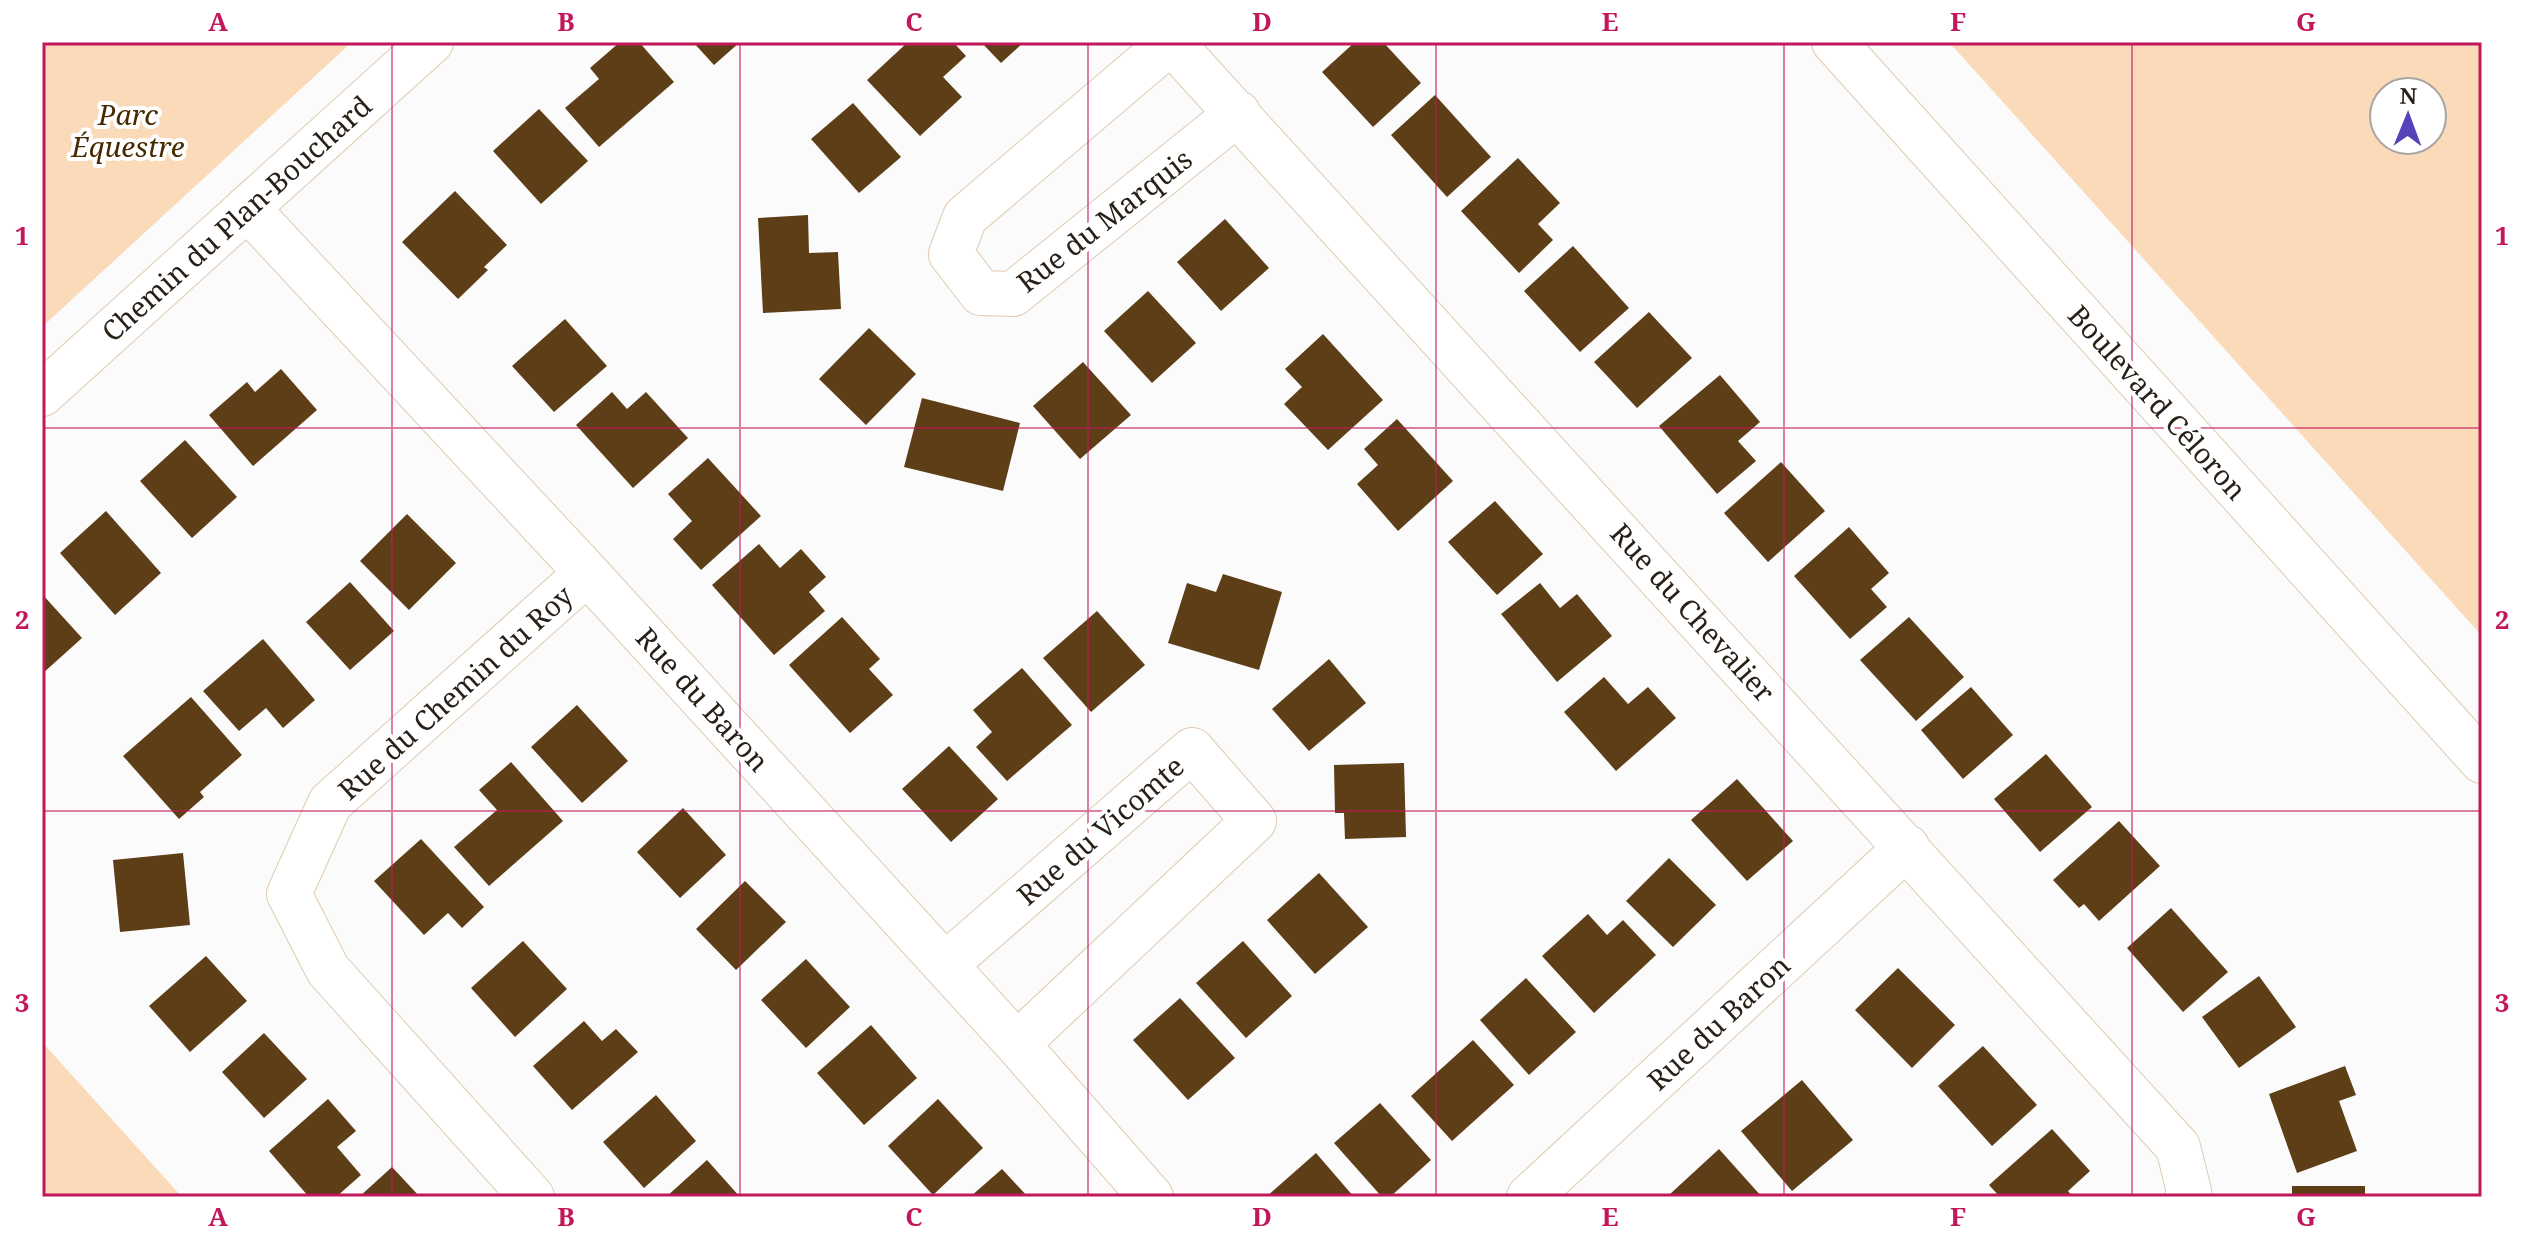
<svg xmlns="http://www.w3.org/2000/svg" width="2524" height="1239" font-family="'Noto Serif',serif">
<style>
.green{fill:#fadab8;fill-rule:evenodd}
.building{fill:#5d3e16}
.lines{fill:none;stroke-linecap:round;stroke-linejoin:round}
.minor-casing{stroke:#e0cab1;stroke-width:46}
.tertiary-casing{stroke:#e0cab1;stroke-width:46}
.minor{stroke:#fff;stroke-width:44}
.tertiary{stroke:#fff;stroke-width:44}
.grid{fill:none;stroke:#c2185b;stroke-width:2;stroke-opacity:0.55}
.labels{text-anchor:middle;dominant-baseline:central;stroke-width:8;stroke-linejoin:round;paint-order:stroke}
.park-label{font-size:28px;font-style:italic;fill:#482a00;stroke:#fff}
.street-label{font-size:28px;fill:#281f16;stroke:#fff}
.neatline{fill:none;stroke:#c2185b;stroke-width:3}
.grid-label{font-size:26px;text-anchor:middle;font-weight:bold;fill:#c2185b}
</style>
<rect width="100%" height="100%" fill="#fbfbfb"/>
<!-- green -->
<path class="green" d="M42 42H352L42 327Z
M1949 42H2482V636ZM2384 92H2432V140H2384Z
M42 1042 182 1197H42Z"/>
<!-- building -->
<path class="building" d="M620 42H639L674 82 599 147 565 108 599 79 590 68Z
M693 42H740L714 65Z
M908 42H953L966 56 943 77 962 97 920 136 867 80Z
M981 42H1024L1001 63Z
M1355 42H1383L1421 83 1373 127 1322 72Z
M1435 95 1491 157 1447 197 1391 135Z
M853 103 901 157 859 193 811 139Z
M539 109 588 161 541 204 493 151Z
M1518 158 1560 203 1538 224 1553 240 1519 273 1461 211Z
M455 191 507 245 484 267 488 270 458 299 402 242Z
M808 215 809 253 838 252 841 309 763 313 758 218Z
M1225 219 1269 268 1221 311 1177 262Z
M1573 246 1629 308 1580 352 1524 291Z
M1148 291 1196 343 1152 383 1104 331Z
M1649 312 1692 358 1637 408 1594 362Z
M565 319 607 366 554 412 512 366Z
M869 328 916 374 866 425 819 379Z
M1323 334 1383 400 1328 450 1284 404 1302 387 1285 369Z
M1083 362 1131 415 1080 459 1033 406Z
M281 369 317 410 253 466 209 415 247 382 255 392Z
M1720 375 1760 422 1738 441 1756 461 1717 494 1659 426Z
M612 392 627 409 646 392 688 438 633 488 576 425Z
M922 398 1020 423 1003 491 904 467Z
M1397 419 1453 481 1398 531 1357 484 1378 465 1364 449Z
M185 440 237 497 192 538 140 481Z
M708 458 761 516 701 570 673 539 692 521 668 494Z
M1781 462 1825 511 1768 562 1724 513Z
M1495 501 1543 554 1497 595 1448 542Z
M106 511 161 573 115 615 60 553Z
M407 514 456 563 409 610 360 561Z
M1849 527 1889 573 1871 589 1887 607 1850 639 1794 576Z
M759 544 780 568 801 549 826 577 809 592 825 611 774 655 712 585Z
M1223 574 1282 592 1259 670 1168 643 1187 583 1216 592Z
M350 582 394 631 350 670 306 622Z
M1540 583 1560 608 1577 594 1612 636 1557 682 1501 614Z
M42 594 82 638 42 674Z
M1097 611 1145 665 1091 712 1043 658Z
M842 617 880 659 869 669 893 695 850 733 789 665Z
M1909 617 1964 677 1916 721 1860 660Z
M263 639 315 700 283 728 266 708 239 731 203 691Z
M1329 659 1366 703 1309 751 1272 709Z
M1022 668 1072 725 1007 781 976 747 992 732 973 710Z
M1604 677 1628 704 1648 687 1676 718 1616 771 1564 712Z
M1971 687 2013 735 1963 779 1921 730Z
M191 697 242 755 200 792 204 797 179 819 123 756Z
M577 705 628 761 582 803 531 747Z
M949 746 998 799 951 842 902 789Z
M2046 754 2092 807 2040 852 1994 799Z
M511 762 563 821 489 886 454 847 497 810 479 790Z
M1404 763 1406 837 1345 839 1344 813H1335L1334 765Z
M1737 779 1793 841 1747 881 1691 820Z
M683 808 726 855 680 898 637 852Z
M2119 821 2160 866 2099 921 2084 904 2079 908 2053 880Z
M421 839 484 907 462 928 448 913 424 935 374 881Z
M183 853 190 925 120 932 113 860Z
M1669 858 1716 905 1673 947 1626 901Z
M1319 873 1368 927 1315 974 1267 920Z
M745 881 786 922 736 970 696 929Z
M2171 908 2228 972 2183 1012 2127 948Z
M1588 914 1607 935 1623 920 1656 955 1594 1013 1542 956Z
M523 941 567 989 515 1037 471 988Z
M1243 941 1292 996 1246 1038 1196 983Z
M206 956 247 1001 190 1052 149 1006Z
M806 959 850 1007 806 1048 761 1000Z
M1898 968 1955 1025 1912 1068 1855 1010Z
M2259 976 2296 1027 2239 1068 2202 1017Z
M1526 978 1576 1032 1529 1075 1480 1020Z
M1180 998 1235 1058 1188 1100 1133 1040Z
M584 1021 602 1041 616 1029 638 1052 572 1110 533 1066Z
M871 1025 917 1078 864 1125 817 1073Z
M264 1033 307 1079 264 1118 222 1072Z
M1473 1040 1514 1085 1452 1141 1411 1096Z
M1983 1046 2037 1105 1992 1146 1938 1086Z
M2345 1066 2356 1095 2339 1101 2357 1151 2297 1173 2269 1094Z
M1802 1080 1853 1140 1792 1191 1741 1131Z
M656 1095 696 1141 644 1188 603 1142Z
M328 1099 356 1131 337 1147 361 1175 336 1197H309L269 1151Z
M938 1099 983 1148 933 1195 888 1146Z
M1380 1103 1431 1160 1390 1197H1382L1334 1143Z
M2052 1129 2090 1171 2068 1191 2073 1197H2000L1989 1185Z
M1719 1149 1762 1197H1670L1669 1195Z
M1316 1153 1354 1197H1266Z
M707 1160 740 1197H666Z
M392 1167 420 1197H359Z
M1002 1169 1028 1197H970Z
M2292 1186H2365V1197H2292Z"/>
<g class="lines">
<!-- minor casing -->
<g class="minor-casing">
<path id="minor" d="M1171 42 2178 1147 2189 1191 2187 1197
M1171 42 965 217 951 254 981 293 1013 294 1238 113
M247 208 587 573 1017 1044 1151 1197
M945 965 1192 750 1254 821 1017 1044
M532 1197 328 970 289 894 330 803 587 573
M1529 1197 1907 847"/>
</g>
<!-- tertiary casing -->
<g class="tertiary-casing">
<path id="tertiary" d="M1834 42 2482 761
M42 394 431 42"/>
</g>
<!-- minor -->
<use href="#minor" class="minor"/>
<!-- tertiary -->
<use href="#tertiary" class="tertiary"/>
</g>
<!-- grid -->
<path class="grid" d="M392 42V1197M740 42V1197M1088 42V1197M1436 42V1197M1784 42V1197M2132 42V1197M42 428H2482M42 811H2482"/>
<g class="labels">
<!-- park labels -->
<g class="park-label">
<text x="128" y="114">Parc<tspan x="128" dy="32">Équestre</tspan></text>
</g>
<!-- street labels -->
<g class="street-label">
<text transform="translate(236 218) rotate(-42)">Chemin du Plan-Bouchard</text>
<text transform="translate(1104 220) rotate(-38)">Rue du Marquis</text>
<text transform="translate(2158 402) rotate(48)">Boulevard Céloron</text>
<text transform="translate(1693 612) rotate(48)">Rue du Chevalier</text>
<text transform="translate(455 692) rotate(-42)">Rue du Chemin du Roy</text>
<text transform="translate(703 699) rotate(48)">Rue du Baron</text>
<text transform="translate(1100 830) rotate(-41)">Rue du Vicomte</text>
<text transform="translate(1718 1022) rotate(-43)">Rue du Baron</text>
</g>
</g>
<!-- border -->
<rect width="2524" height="1239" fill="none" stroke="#ffffff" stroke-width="88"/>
<!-- north arrow -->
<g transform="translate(2408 116) rotate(1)"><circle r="38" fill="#ffffff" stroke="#a9a5a2" stroke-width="2"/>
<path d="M0-6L14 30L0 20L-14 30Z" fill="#5842ba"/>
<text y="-12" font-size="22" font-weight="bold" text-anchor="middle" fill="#281f16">N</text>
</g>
<rect x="44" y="44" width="2436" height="1151" class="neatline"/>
<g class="grid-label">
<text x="218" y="31">A</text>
<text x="566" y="31">B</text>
<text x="914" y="31">C</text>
<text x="1262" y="31">D</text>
<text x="1610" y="31">E</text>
<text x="1958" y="31">F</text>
<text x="2306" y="31">G</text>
<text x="22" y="245">1</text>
<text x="2502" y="245">1</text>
<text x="22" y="629">2</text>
<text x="2502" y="629">2</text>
<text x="22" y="1012">3</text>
<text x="2502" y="1012">3</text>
<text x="218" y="1226">A</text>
<text x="566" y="1226">B</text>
<text x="914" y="1226">C</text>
<text x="1262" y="1226">D</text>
<text x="1610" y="1226">E</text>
<text x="1958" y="1226">F</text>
<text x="2306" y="1226">G</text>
</g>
</svg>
